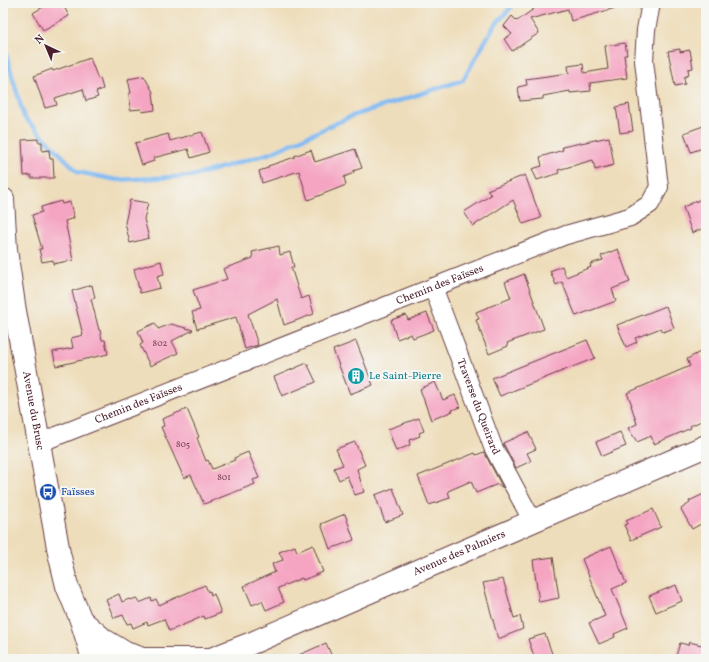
<svg xmlns="http://www.w3.org/2000/svg" width="709" height="662" font-family="Vollkorn,serif">
<style>
.lines{fill:none;stroke-linecap:round;stroke-linejoin:round}
.stream{stroke:#82bbf3;stroke-width:4.5}
.building{fill:#f5a5c2}
.minor-casing{stroke:#633c40;stroke-width:20}
.tertiary-casing{stroke:#633c40;stroke-width:24}
.secondary-casing{stroke:#633c40;stroke-width:24}
.minor{stroke:#fff;stroke-width:18}
.tertiary{stroke:#fff;stroke-width:22}
.secondary{stroke:#fff;stroke-width:22}
.labels{text-anchor:middle;dominant-baseline:central;stroke-width:4;stroke-linejoin:round;paint-order:stroke}
.number-label{font-size:9px;fill:#754051}
.street-label{font-size:11px;fill:#4a1f2b;stroke:#f6f6f2}
.culture-label{font-size:11px;fill:#0d838f;stroke:#f6f6f2;text-anchor:start}
.transit-label{font-size:11px;fill:#164399;stroke:#f6f6f2;text-anchor:start}
</style>
<rect width="100%" height="100%" fill="#f6f6f2"/>
<filter id="ink" filterUnits="userSpaceOnUse"><feTurbulence type="fractalNoise" baseFrequency=".025" numOctaves="2"/><feDisplacementMap in="SourceGraphic" scale="8" xChannelSelector="R" yChannelSelector="G"/><feConvolveMatrix kernelMatrix="1 2 1 2 8 2 1 2 1" color-interpolation-filters="sRGB"/></filter>
<filter id="wash" filterUnits="userSpaceOnUse"><feTurbulence type="fractalNoise" baseFrequency=".012" numOctaves="4" result="noise"/><feDisplacementMap in="SourceGraphic" scale="16" xChannelSelector="R" yChannelSelector="G"/><feGaussianBlur stdDeviation="0.9" result="paint"/><feColorMatrix in="noise" values="0 0 0 0 0 0 0 0 0 0 0 0 0 0 0 0 0 1.4 0 .05"/><feComposite in="paint" operator="in"/></filter>
<g filter="url(#wash)">
<rect width="100%" height="100%" fill="#eeddba"/>
<g class="lines">
<!-- stream -->
<path class="stream" d="M3 44 24 117 78 172 117 180 193 176 271 153 352 116 463 80 494 26 515 3"/>
</g>
<g id="blocks">
<!-- building -->
<path class="building" d="M40 3H62L69 16 43 30 33 13 43 7Z
M542 3H621L622 6 571 21 568 9 530 19 539 33 512 51 504 39 512 34 504 26 512 16 517 21Z
M625 43 627 55H624L627 78 590 83 591 91 570 93V91L543 96V99L520 101 518 87 527 85 526 79 569 73 568 66 583 64 584 73 608 69 605 46Z
M680 49V52L690 50 693 68 688 69 689 75 684 77 685 84 675 86 668 51Z
M90 58 98 79 100 78 103 89 96 92 98 97 86 101 83 89 55 98 57 105 45 108 34 76 52 69 53 71Z
M144 76 153 92 155 110 142 112 141 109 130 110 129 93H131L128 79Z
M629 104 633 131 620 133 616 107Z
M706 125V147L691 152 684 133Z
M202 132 209 152 191 158 188 149 153 158 154 161 142 165 135 143 168 134 170 141Z
M609 137 614 165 595 170 593 160 558 170 559 173 537 180 532 169 542 166 540 157 563 150 562 147Z
M38 139V142H42V151L49 150 50 159H53L54 178H31V175L24 176 22 140Z
M355 149 362 168 353 171 354 173 344 177 346 185 308 200 299 171 262 183 259 171 268 168V166L295 157 294 156 311 150 315 162Z
M525 175 541 218 523 224 513 200 473 226 464 212 491 195 487 190Z
M706 197V227L692 233 683 207Z
M130 200 148 203 144 219 149 238 130 243 125 223Z
M61 201 62 204 70 202 74 218 65 221 73 260 53 264V260L42 262 39 249H42L32 215 42 212 41 207Z
M279 246 280 255 290 252 294 267H291L301 299 309 296 314 314 284 325 277 299 248 314 258 345 245 349 236 317 197 329 192 312 200 310 193 290 227 279 223 269 253 258 252 252Z
M618 249 630 282 612 289 616 301 576 316 562 282 556 285 550 271 562 266 566 277 591 267 590 264 603 260 601 256Z
M161 261 164 274 157 276 160 288 140 293 134 269Z
M524 274 544 329 507 343 508 346 489 354 476 320 479 319 476 312 511 298 505 282Z
M92 285 95 298 91 299 99 330H100L102 340H105L108 354 56 366 53 352 73 348 71 338 83 335 72 291Z
M666 306 674 328 663 332 661 328 635 338 637 342 626 347 617 325Z
M427 313 434 330 413 338 411 334 397 339 391 320 406 315 408 320Z
M155 323 158 329 171 324 193 330 172 341 178 353 150 366 140 345 143 343 138 331Z
M587 340 595 358 500 396 492 378Z
M356 341 373 385 350 394 333 350Z
M700 352 706 366V419L690 426 691 428 654 444 651 436 637 442 628 428 637 424 631 405H632L627 393 690 366 687 359Z
M307 363 316 382 282 396 274 377Z
M435 382 443 400 455 395 460 407 452 410 453 411 431 420 420 389Z
M187 409 199 437 197 438 206 461 208 460 212 469 235 460 234 458 248 452 259 478 253 480 255 484 204 504 191 475 184 478 161 427 164 426 162 419Z
M419 418 424 431 419 433 420 436 409 440 410 445 396 451 388 429Z
M528 432 536 449 527 453 531 461 516 468 503 443Z
M620 432 626 446 602 456 596 442Z
M355 442 365 465 357 469 364 492 355 495 347 476 339 480 334 468 343 465 336 449Z
M484 452 503 488 498 484 476 493 471 481 448 491 450 498 429 505 418 476 475 453 476 455Z
M393 488 403 515 385 522 375 495Z
M706 493V521L692 529 681 509 690 503 689 501Z
M653 509 661 527 631 540 624 525 627 524 626 521Z
M345 514 354 540 330 549 321 524Z
M313 545 323 572 303 580 302 578 278 588 284 602 266 610 262 601 252 605 244 586 275 572 272 564 283 560 279 552 295 546 297 552Z
M611 546 626 583 612 589 628 628 614 634 615 637 599 644 589 623 605 616 582 559Z
M553 557 559 598 539 602 533 560Z
M503 579 514 618 520 616 523 629 498 639 483 583Z
M205 585 208 592 210 591 211 596 214 594 221 613 205 619 204 616 169 631 164 619 148 625 147 622 133 628 131 623 127 624 123 615 114 618 106 600 119 594 122 602 129 599 130 600 137 598 139 603 151 598 152 601 156 599 159 605Z
M676 585 682 601 656 612 649 596Z
M545 634 554 659H535L528 639Z
M689 642 706 646V659H675L680 643 688 645Z
M326 643 333 659H290Z"/>
</g>
</g>
<g filter="url(#ink)">
<use href="#blocks" fill-opacity="0" stroke="#633c40" stroke-width="1"/>
<g class="lines">
<!-- minor casing -->
<g class="minor-casing">
<g id="minor">
<path id="s1" d="M433 287 493 447 533 522"/>
<path id="s2" d="M39 443 566 235 630 217 650 204 659 187 644 61 646 30 651 3"/>
</g>
</g>
<!-- tertiary casing -->
<g class="tertiary-casing">
<g id="tertiary">
<path id="s3" d="M3 199 6 250 15 311 59 553 67 586 81 620 90 649 92 659"/>
<path d="M81 620 104 640 127 654"/>
</g>
</g>
<!-- secondary casing -->
<g class="secondary-casing">
<g id="secondary">
<path d="M106 659C117 651 130 653 142 659"/>
<path d="M141 659H212"/>
<path id="s4" d="M211 659 252 643 706 446"/>
</g>
</g>
<!-- minor -->
<use href="#minor" class="minor"/>
<!-- tertiary -->
<use href="#tertiary" class="tertiary"/>
<!-- secondary -->
<use href="#secondary" class="secondary"/>
</g>
</g>
<!-- icons -->
<defs>
<g id="building-disc" transform="scale(0.9)"><circle r="9.5" fill="#0f9aa8" stroke="#f6f6f2"/><path d="M-4-6H4V6H1V3H-1V6H-4ZM-2.5-4.3h1.7v1.8h-1.7ZM.8-4.3h1.7v1.8H.8ZM-2.5-1h1.7V.8h-1.7ZM.8-1h1.7V.8H.8Z" fill="#fff"/></g>
<g id="bus-disc" transform="scale(0.9)"><circle r="9.5" fill="#1a4fb4" stroke="#f6f6f2"/><path d="M-5-6H5V4H4V6H2V4H-2V6H-4V4H-5ZM-3.5-4V0h7V-4ZM-3.5 1.2v1.5H-2V1.2ZM2 1.2v1.5H3.5V1.2Z" fill="#fff"/></g>
</defs>
<g fill-rule="evenodd">
<use href="#building-disc" x="356" y="376"/>
<use href="#bus-disc" x="48" y="492"/>
</g>
<g class="labels">
<!-- number labels -->
<g class="number-label">
<text x="160" y="343">802</text>
<text x="183" y="444">805</text>
<text x="224" y="477">801</text>
</g>
<!-- street labels -->
<g class="street-label">
<text stroke="none"><textPath href="#s2" startOffset="431">Chemin des Faïsses</textPath></text>
<text stroke="none"><textPath href="#s2" startOffset="107">Chemin des Faïsses</textPath></text>
<text stroke="none"><textPath href="#s1" startOffset="128">Traverse du Queirard</textPath></text>
<text stroke="none"><textPath href="#s3" startOffset="214">Avenue du Brusc</textPath></text>
<text stroke="none"><textPath href="#s4" startOffset="270">Avenue des Palmiers</textPath></text>
</g>
<!-- culture labels -->
<g class="culture-label">
<text x="369" y="376">Le Saint-Pierre</text>
</g>
<!-- transit labels -->
<g class="transit-label">
<text x="61" y="492">Faïsses</text>
</g>
</g>
<!-- margin -->
<rect width="709" height="662" fill="none" stroke="#f6f6f2" stroke-width="16"/>
<!-- north arrow -->
<g transform="translate(46 46) rotate(316)" stroke="#f6f6f2" stroke-width="3" paint-order="stroke">
<path d="M0-3L7 15L0 10L-7 15Z" fill="#4a1f2b"/>
<text y="-6" font-size="11" font-weight="bold" text-anchor="middle" fill="#4a1f2b">N</text>
</g>
</svg>
